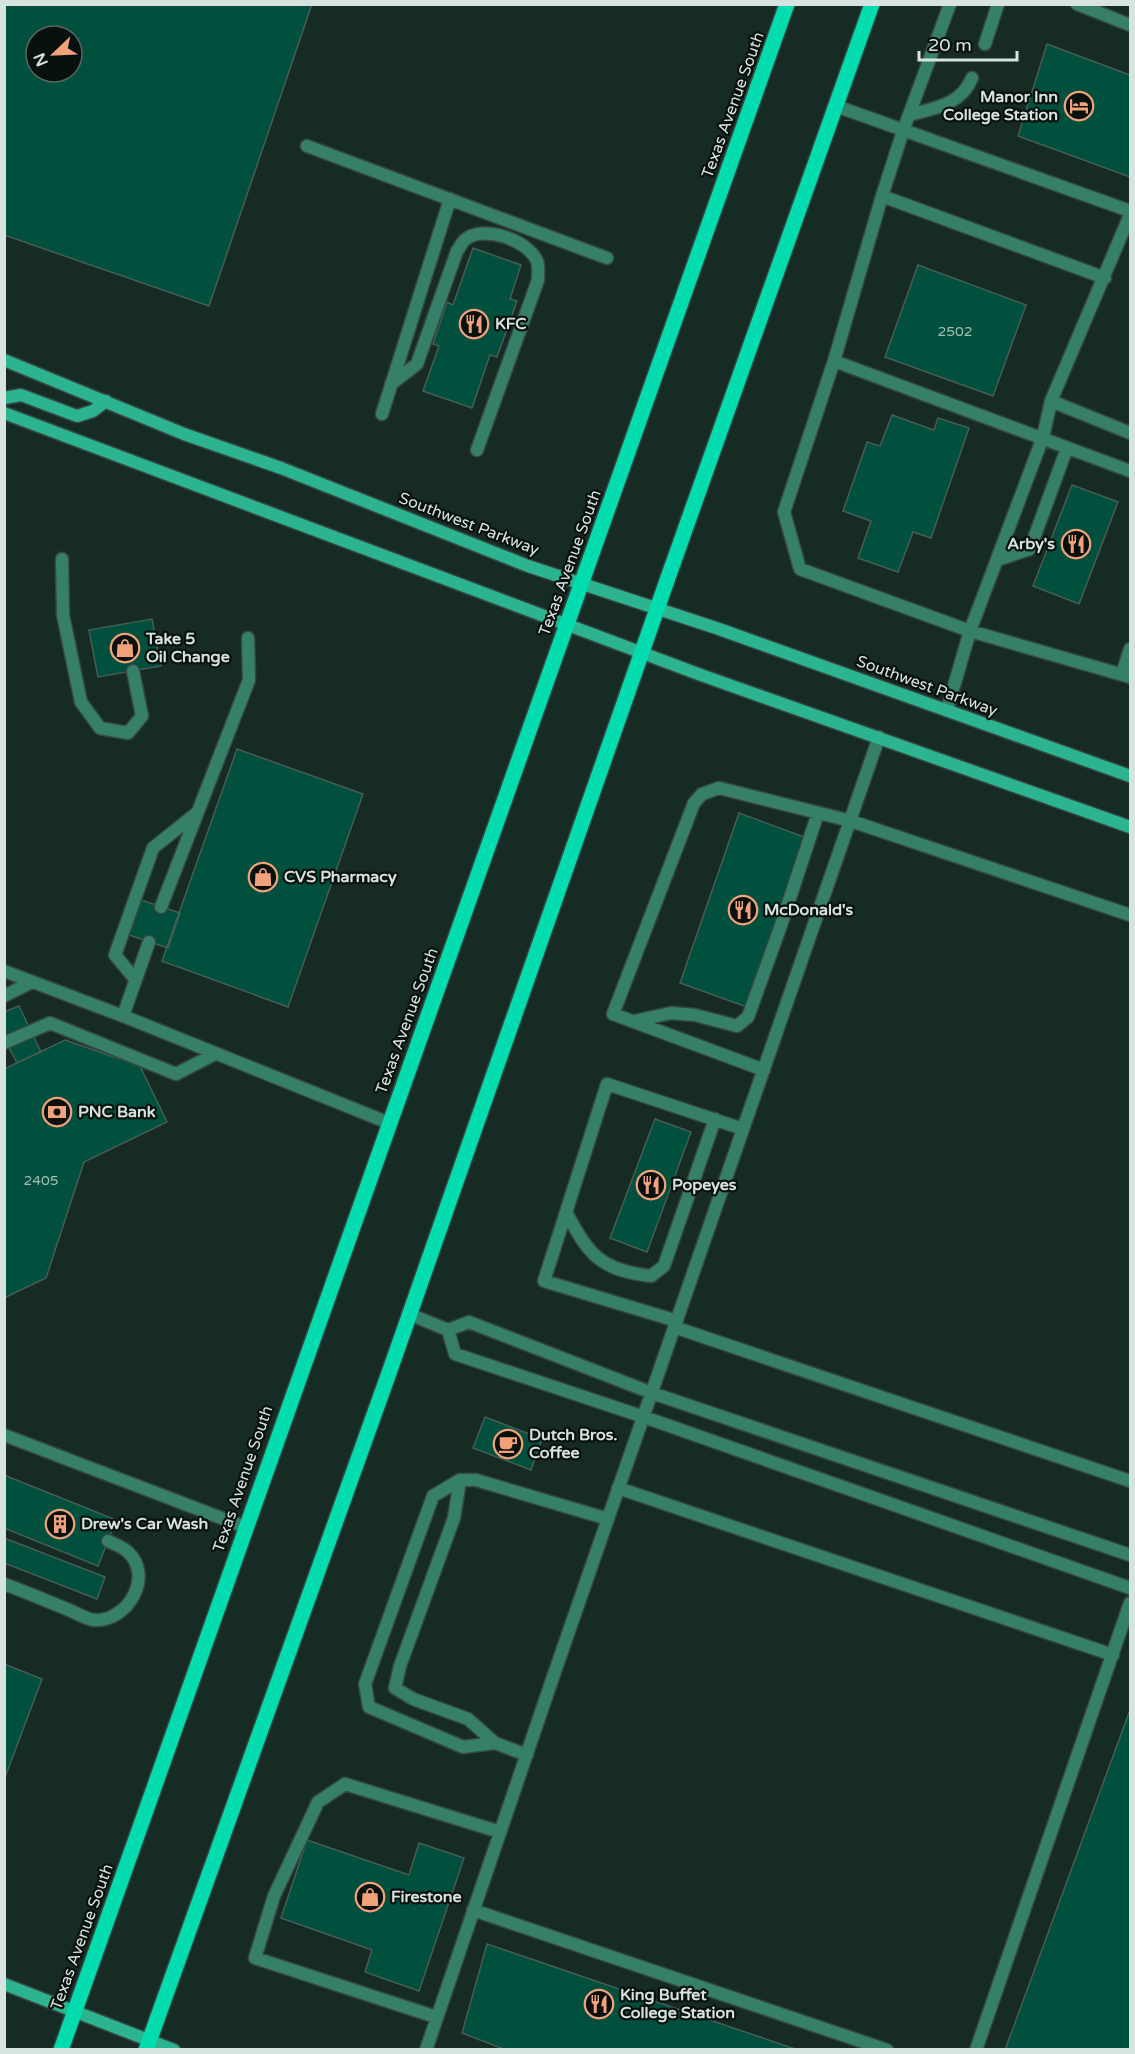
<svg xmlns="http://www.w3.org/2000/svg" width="1135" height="2054" font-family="'Varela Round',sans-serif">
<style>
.building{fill:#014f3d;stroke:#465d55;stroke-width:1.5;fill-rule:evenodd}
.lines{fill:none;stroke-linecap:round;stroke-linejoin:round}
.lane-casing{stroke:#354842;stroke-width:15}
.secondary-casing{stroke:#354842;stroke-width:15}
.primary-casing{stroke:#354842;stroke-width:18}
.lane{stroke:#36806a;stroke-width:12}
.secondary{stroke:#2cb491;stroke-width:12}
.primary{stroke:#03dcaf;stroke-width:15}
.labels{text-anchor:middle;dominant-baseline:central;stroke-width:4.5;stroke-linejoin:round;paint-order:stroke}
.number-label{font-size:14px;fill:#a2beb6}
.poi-label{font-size:16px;font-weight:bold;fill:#d7e3de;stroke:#08110e;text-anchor:start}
.street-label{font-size:16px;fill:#d7e3de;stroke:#08110e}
</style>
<rect width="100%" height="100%" fill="#162b24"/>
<!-- building -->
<path class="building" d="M4 4H312L209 306 4 235ZM36 36H72V72H36Z
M1047 44 1130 75V177L1018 136Z
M473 248 521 265 510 299 517 301 497 357 490 355 472 408 423 391 439 346 433 344 447 302 453 305Z
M918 265 1026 305 993 396 885 357Z
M892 415 934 430 938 418 969 428 931 538 913 532 898 572 858 558 871 521 843 511 867 442 880 446Z
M1072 485 1118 502 1079 604 1033 586Z
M152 619 161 666 98 677 89 630Z
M237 749 363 794 288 1007 162 961Z
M739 813 804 837 747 1007 680 983Z
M141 900 180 913 168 948 129 935Z
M19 1006 41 1052 17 1063 4 1038V1012Z
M65 1040 140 1066 167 1122 84 1162 46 1278 4 1298V1069Z
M655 1119 691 1132 647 1252 610 1238Z
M485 1417 542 1439 531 1470 473 1448Z
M4 1475 116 1520 98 1566 4 1528Z
M4 1538 105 1577 97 1599 4 1563Z
M4 1664 42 1679 4 1780Z
M1130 1710V2050H1005Z
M307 1840 409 1875 419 1843 464 1858 419 1991 365 1972 372 1950 281 1918Z
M487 1944 798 2050H506L462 2033Z"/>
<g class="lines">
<!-- lane casing -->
<g class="lane-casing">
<path id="lane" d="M1077 4 1130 25
M985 44 998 4
M836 106 1130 211
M909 115C935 108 961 105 972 78
M307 146 607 258
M882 196 903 131 950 4
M1105 278 882 196 834 361 1130 471
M834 361 784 512 800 569 970 631 1130 677
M391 384 417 364 457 251C460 248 462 241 466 239 484 225 528 240 537 261 539 266 538 275 538 280L477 450
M1051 401 1130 433
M382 414 450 199
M62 559 63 615 81 702 100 728 128 733 142 716 133 671
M997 560 1030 549 1067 448
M1122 674 1130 649
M947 710 970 631 1043 437 1051 401 1130 215
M161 907 249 680 248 638
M4 971 123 1016 389 1123
M135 979 115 955 153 848 198 812
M4 996 32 982
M123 1016 149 942
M634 1021 671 1013 695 1015 737 1026 748 1017 780 928 818 813
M4 1043 50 1023 176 1074 215 1054
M764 1070 613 1014 694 803 702 794 719 788 851 821 1130 915
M566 1212C589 1255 600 1270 651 1276L664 1266 715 1119
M409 1314 448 1330 469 1322 652 1393 1130 1555
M677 1321 544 1281 607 1084 743 1129
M674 1327 1130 1481
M448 1330 455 1354 644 1417 1130 1588
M4 1435 245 1527
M460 1480 454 1518 400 1666 395 1688 413 1699 468 1719 495 1743 527 1755
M618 1488 1113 1655
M4 1584C26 1592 47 1601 69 1610 76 1613 86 1619 94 1620 128 1622 154 1576 128 1552 123 1547 114 1544 108 1541
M495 1743 463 1747 369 1707 365 1684 433 1496 460 1480H476L608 1519
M473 1910 887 2050
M436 2017 255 1958 274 1896 318 1802 345 1784 500 1832
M426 2050 552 1680 879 737
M976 2050 1130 1603"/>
</g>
<!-- secondary casing -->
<g class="secondary-casing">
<path id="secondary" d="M4 360 184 434 281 468 528 566 719 629 1130 776
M4 398 21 395 77 416 93 411 106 401
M4 413 701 675 1130 827
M4 1984 174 2050"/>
</g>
<!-- primary casing -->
<g class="primary-casing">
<path id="primary" d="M61 2050 787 4
M146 2050 389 1373 670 572 872 4"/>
</g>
<!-- lane -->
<use href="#lane" class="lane"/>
<!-- secondary -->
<use href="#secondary" class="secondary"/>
<!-- primary -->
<use href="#primary" class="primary"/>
</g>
<!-- icons -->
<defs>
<g id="hotel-ring" transform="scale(1.5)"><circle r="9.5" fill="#08110e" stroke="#f1a27b" stroke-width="1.5"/><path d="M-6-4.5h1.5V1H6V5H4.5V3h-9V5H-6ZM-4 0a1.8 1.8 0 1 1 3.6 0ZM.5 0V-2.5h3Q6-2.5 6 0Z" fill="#f1a27b"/></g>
<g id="restaurant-ring" transform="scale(1.5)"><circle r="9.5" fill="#08110e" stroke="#f1a27b" stroke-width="1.5"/><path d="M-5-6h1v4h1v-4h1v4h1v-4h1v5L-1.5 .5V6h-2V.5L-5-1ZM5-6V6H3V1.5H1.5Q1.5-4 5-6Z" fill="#f1a27b"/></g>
<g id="shop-ring" transform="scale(1.5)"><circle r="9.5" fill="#08110e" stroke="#f1a27b" stroke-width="1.5"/><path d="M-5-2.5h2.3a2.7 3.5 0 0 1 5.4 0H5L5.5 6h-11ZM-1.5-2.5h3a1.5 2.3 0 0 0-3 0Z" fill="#f1a27b"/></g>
<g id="bank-ring" transform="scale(1.5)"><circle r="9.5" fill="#08110e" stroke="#f1a27b" stroke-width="1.5"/><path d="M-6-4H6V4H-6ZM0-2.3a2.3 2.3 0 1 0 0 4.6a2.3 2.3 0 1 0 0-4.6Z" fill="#f1a27b"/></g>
<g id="cafe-ring" transform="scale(1.5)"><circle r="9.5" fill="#08110e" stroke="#f1a27b" stroke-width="1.5"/><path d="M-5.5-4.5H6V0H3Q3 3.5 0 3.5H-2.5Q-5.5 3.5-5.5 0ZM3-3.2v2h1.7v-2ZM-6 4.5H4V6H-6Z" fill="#f1a27b"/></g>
<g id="building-ring" transform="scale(1.5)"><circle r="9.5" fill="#08110e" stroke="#f1a27b" stroke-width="1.5"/><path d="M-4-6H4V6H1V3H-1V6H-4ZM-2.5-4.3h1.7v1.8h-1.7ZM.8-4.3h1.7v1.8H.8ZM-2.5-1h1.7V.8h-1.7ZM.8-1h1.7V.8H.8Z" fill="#f1a27b"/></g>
</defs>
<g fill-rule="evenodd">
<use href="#hotel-ring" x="1079" y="106"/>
<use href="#restaurant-ring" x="474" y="324"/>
<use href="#restaurant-ring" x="1076" y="544"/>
<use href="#shop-ring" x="125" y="648"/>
<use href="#shop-ring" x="263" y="877"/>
<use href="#restaurant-ring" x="743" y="910"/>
<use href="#bank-ring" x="57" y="1112"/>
<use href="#restaurant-ring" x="651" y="1185"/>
<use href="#cafe-ring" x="508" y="1444"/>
<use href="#building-ring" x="60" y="1524"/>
<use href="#shop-ring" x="370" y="1897"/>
<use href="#restaurant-ring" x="599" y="2004"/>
</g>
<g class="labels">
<!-- number labels -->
<g class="number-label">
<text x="955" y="331">2502</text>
<text x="41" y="1180">2405</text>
</g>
<!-- poi labels -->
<g class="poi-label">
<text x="1058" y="97" text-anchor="end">Manor Inn<tspan x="1058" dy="18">College Station</tspan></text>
<text x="495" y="324">KFC</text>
<text x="1055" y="544" text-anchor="end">Arby's</text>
<text x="146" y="639">Take 5<tspan x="146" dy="18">Oil Change</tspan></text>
<text x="284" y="877">CVS Pharmacy</text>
<text x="764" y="910">McDonald's</text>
<text x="78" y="1112">PNC Bank</text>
<text x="672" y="1185">Popeyes</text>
<text x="529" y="1435">Dutch Bros.<tspan x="529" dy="18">Coffee</tspan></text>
<text x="81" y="1524">Drew's Car Wash</text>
<text x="391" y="1897">Firestone</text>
<text x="620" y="1995">King Buffet<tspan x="620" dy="18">College Station</tspan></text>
</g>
<!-- street labels -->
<g class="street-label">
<text transform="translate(733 105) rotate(-70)">Texas Avenue South</text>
<text transform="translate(469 524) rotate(21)">Southwest Parkway</text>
<text transform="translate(570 563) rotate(-70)">Texas Avenue South</text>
<text transform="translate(927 686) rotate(20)">Southwest Parkway</text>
<text transform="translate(407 1021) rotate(-70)">Texas Avenue South</text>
<text transform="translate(243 1479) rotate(-71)">Texas Avenue South</text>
<text transform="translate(82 1937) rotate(-70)">Texas Avenue South</text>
</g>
</g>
<!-- border -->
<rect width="1135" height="2054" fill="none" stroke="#d7e3de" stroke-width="12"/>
<!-- north arrow -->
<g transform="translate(54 54) rotate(247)"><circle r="28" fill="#08110e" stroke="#5b6561" stroke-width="1.5"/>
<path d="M0-4.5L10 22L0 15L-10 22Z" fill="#f1a27b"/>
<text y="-9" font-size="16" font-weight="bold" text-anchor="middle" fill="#d7e3de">N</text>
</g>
<!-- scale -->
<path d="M919 51v9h98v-9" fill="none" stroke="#d7e3de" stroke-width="3"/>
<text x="928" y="51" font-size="18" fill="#d7e3de" stroke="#08110e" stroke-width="4.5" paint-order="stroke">20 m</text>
</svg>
